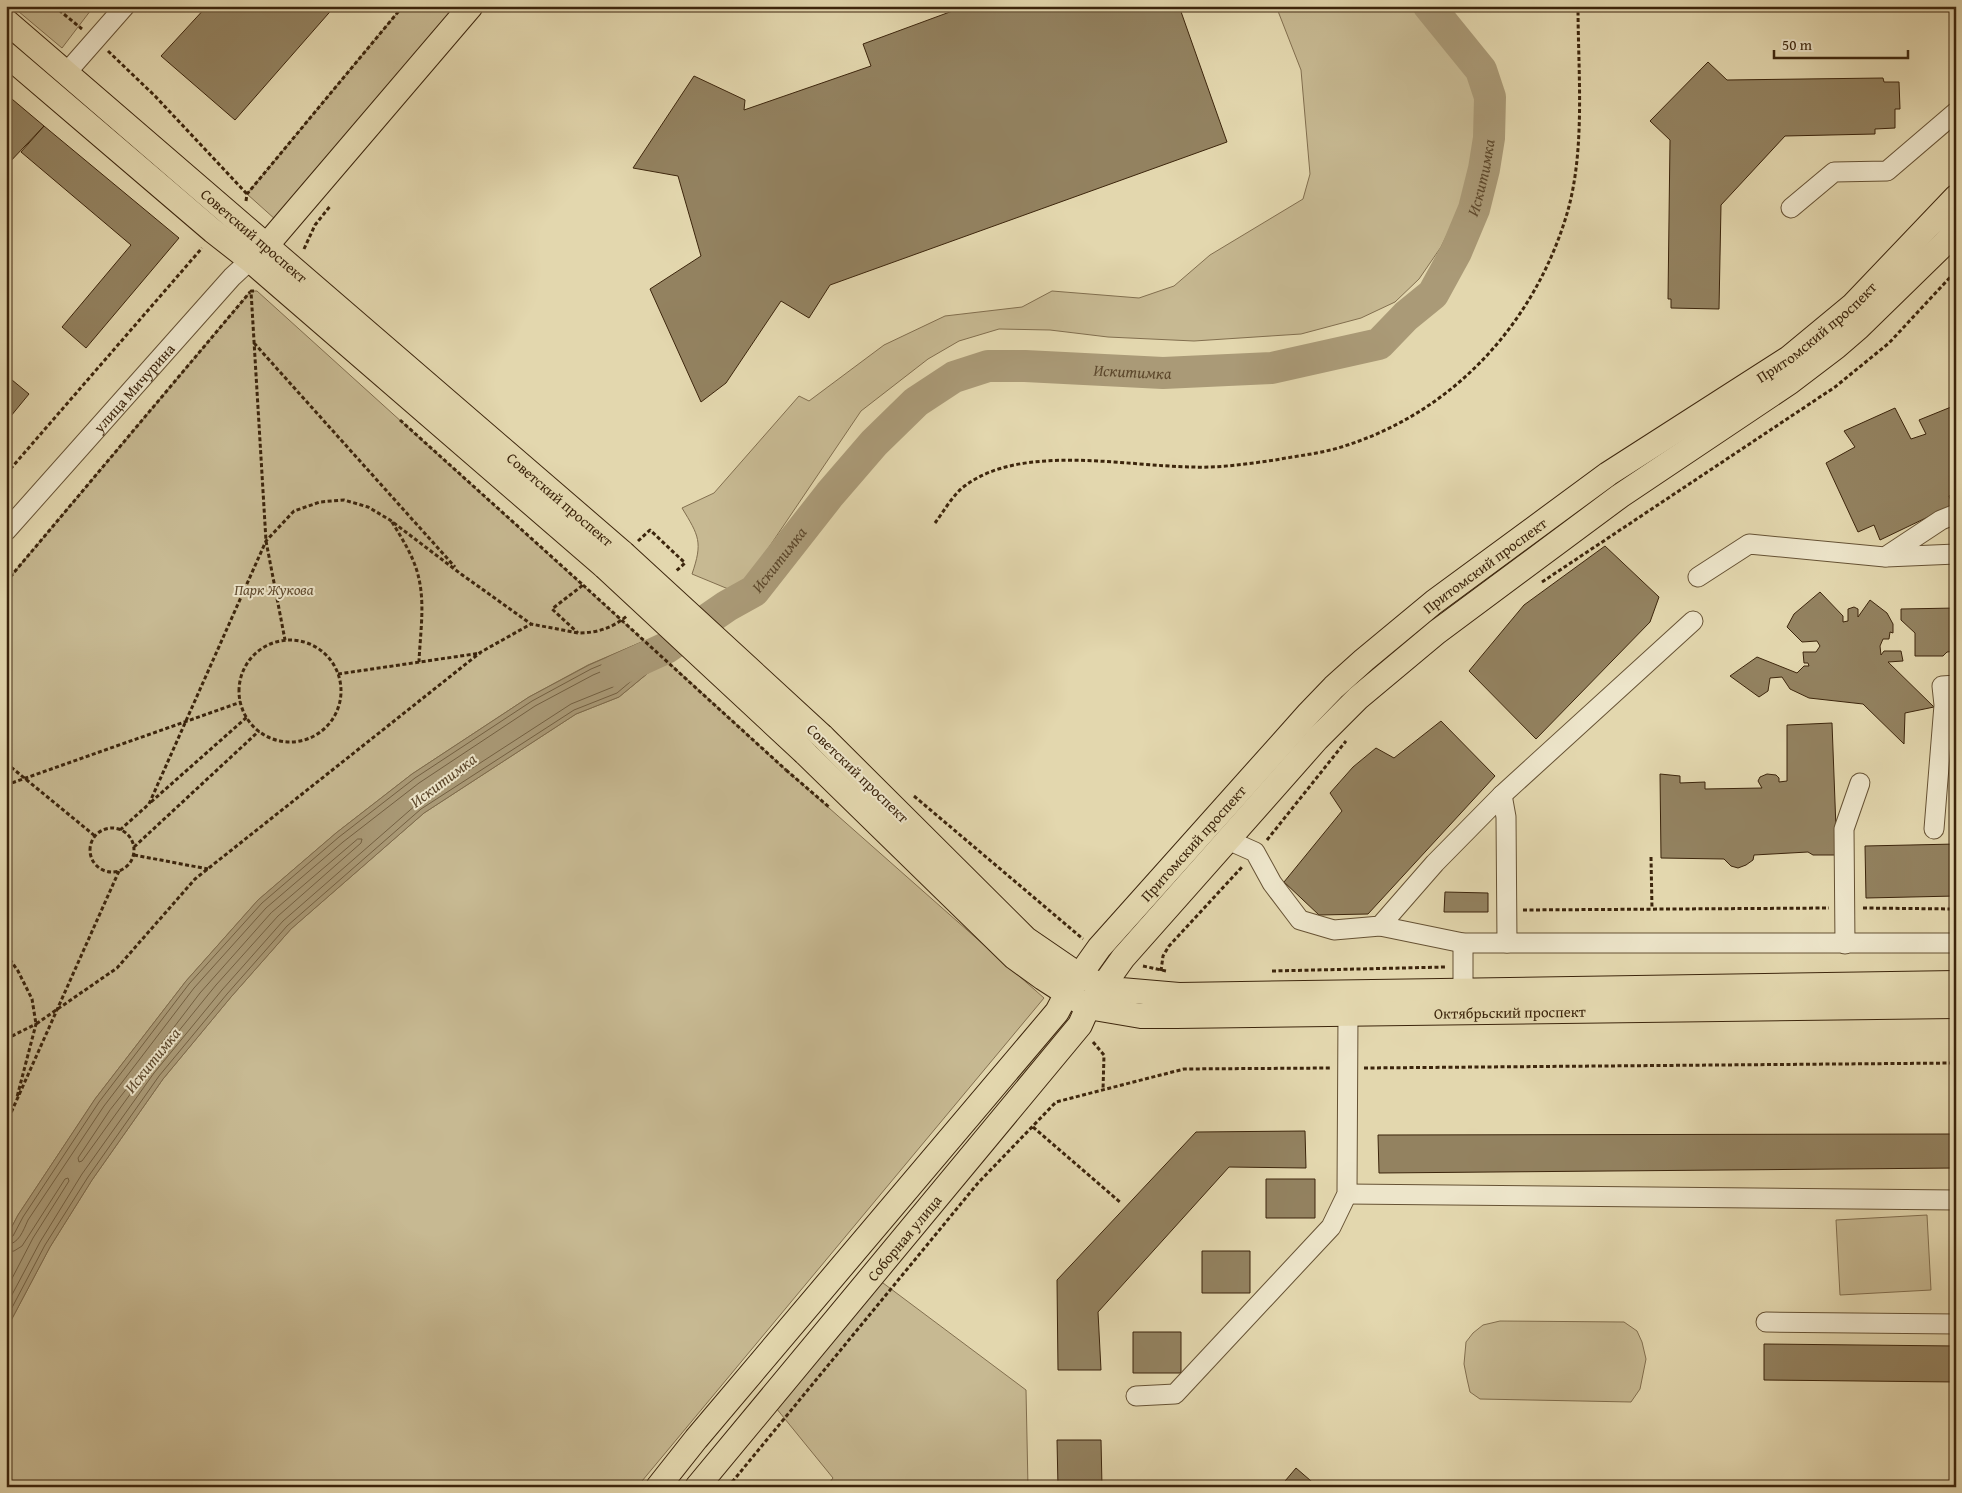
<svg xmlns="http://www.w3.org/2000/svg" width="1962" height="1493" font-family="'Gentium Book Plus',serif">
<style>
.green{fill:#c7b992;stroke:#826f4f}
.water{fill:#aa9a77;stroke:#7e6b4c}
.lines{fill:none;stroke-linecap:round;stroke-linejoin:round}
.shore{stroke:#736042;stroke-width:1}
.river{stroke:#aa9a77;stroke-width:32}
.building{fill:#938260;stroke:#3c250c}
.minor-casing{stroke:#665234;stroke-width:21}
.major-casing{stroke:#3c250c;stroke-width:26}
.path{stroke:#3c250c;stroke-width:3;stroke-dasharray:4 2.5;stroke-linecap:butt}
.minor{stroke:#ede5ca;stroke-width:19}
.major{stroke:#e3d7ae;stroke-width:24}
.major-bridge-casing{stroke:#3c250c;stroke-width:26;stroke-linecap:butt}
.path-bridge{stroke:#3c250c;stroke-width:3;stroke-dasharray:4 2.5;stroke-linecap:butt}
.major-bridge{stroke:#e3d7ae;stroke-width:24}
.labels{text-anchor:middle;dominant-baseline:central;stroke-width:4;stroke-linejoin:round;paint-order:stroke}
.street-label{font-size:15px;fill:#3c250c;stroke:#ede5ca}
.park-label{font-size:15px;font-style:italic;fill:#5f4a2e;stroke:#ede5ca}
.water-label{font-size:16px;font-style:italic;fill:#5d482c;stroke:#ede5ca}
</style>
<rect width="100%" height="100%" fill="#e3d7ae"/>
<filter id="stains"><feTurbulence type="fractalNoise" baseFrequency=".004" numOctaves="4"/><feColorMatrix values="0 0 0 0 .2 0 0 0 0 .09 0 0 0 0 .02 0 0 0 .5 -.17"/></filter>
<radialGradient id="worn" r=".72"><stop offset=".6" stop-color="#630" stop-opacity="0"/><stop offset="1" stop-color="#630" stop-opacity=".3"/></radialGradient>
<!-- green -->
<path class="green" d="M12 6H94L62 48Z
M403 6H458L276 220 247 194Z
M1276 6H1411L1429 24 1464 42 1474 53 1483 92V139L1471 186 1441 247 1419 279 1395 302 1361 318 1301 334 1194 341 1108 337 1050 330 999 329 959 341 928 359 861 411 738 593 692 574C703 542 699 536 682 508L714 493 799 396 809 401 884 345 945 316 1022 307 1052 291 1139 298 1174 286 1210 255 1303 199 1310 174 1301 70Z
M251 291H257L644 641 588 665 529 697 412 774 336 833 258 900 186 981 95 1099 18 1215 6 1238V582Z
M665 659 786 770 1044 998 637 1487H6V1330L50 1247 92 1180 163 1079 231 997 291 929 424 813 576 714 619 697Z
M1927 1215 1931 1290 1840 1295 1836 1220Z
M879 1280 1026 1390 1028 1487H826L833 1478 776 1408Z
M1500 1321 1624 1322 1637 1331 1642 1342 1646 1359 1640 1389 1631 1402 1480 1399 1470 1392 1467 1379 1464 1364 1466 1342 1473 1333 1483 1325Z"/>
<!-- water -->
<path class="water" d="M644 641 665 659 619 697 576 714 424 813 291 929 231 997 163 1079 92 1180 50 1247 6 1330V1238L18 1215 95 1099 186 981 258 900 336 833 412 774 529 697 589 665Z"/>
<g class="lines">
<!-- shore -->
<path class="shore" d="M358 839H362L361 843 278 916 216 985 156 1059H152V1056L200 993 271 913Z
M141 1071 144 1072V1075L82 1161 79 1162 78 1158 110 1110Z
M6 1239 13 1236 23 1217 99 1102 189 984 262 903 339 837 415 778 532 701 591 669 642 648 655 657V661L617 693 574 710 421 809 287 926 227 994 159 1076 88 1177 45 1245 6 1319
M6 1245C19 1244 23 1231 28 1220L104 1106 194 988 266 908 343 842 419 783 535 706 593 675 641 655 646 657 645 661 613 687 571 704 417 804 283 921 222 990 154 1073 82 1174 40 1242 6 1306
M6 1252 14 1251 22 1246 65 1179 68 1178 69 1181 33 1238 6 1290"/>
<!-- river -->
<path class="river" id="s1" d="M616 671 666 648 727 606 754 591 830 494 874 443 916 402 954 377 988 366H1025L1163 373 1272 368 1379 344 1406 316 1433 294 1456 252 1474 209 1484 169 1489 138 1490 97 1481 70 1429 6"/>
</g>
<!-- building -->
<path class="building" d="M207 6H335L235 120 161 56Z
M966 6H1179L1227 142 830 285 809 318 781 301 726 383 701 402 650 289 701 256 678 176 633 168 694 76 745 100 744 110 871 66 863 44Z
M1708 62 1727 80 1883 78 1884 82H1899L1900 109H1895V128L1875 129V134L1785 136 1721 205 1719 309 1671 308V299H1668L1670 140 1650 121Z
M6 94 44 126 6 166Z
M44 126 179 238 86 348 62 327 131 245 21 152Z
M6 375 29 394 6 422Z
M1956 405V492L1949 496 1953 505 1880 540 1874 525 1858 532 1826 463 1855 447 1844 431 1895 408 1911 439 1926 434 1919 420Z
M1605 546 1659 597 1650 622 1536 739 1469 671 1524 605Z
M1820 592 1843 616V622L1848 621V609L1854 607 1858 609V617L1870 600 1887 613 1893 624V633L1890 632 1889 639H1883L1880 646 1881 655 1884 651H1901L1903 661 1888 662 1934 707 1905 713 1904 744 1863 704 1809 698 1790 689 1782 677 1770 678 1768 691 1759 697 1730 676 1757 657 1797 673 1804 666H1809L1808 663H1804L1803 652H1816L1820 646 1817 641 1802 642 1787 627 1794 614Z
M1956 608V651L1947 652 1943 656H1915V633L1901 620V609Z
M1441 721 1495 776 1368 914 1319 915 1284 882 1342 811 1330 793 1353 767 1376 748 1394 758Z
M1832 723 1837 855H1813L1808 852 1754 855 1753 860 1746 865 1738 868 1731 866 1724 859 1661 858 1660 774 1680 776V783L1705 782V789L1762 788 1758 781 1760 777 1767 774 1776 775 1779 778V782L1787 781V725Z
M1956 844V896L1866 898 1865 846Z
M1445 892 1488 893V912H1444Z
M1305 1131 1306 1168 1229 1167 1098 1312 1101 1370H1058L1057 1280 1196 1132Z
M1956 1134V1168L1379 1173 1378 1135Z
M1266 1179H1315V1218H1266Z
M1202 1251H1250V1293H1202Z
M1133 1332H1181V1373H1133Z
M1764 1344 1956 1346V1382L1764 1380Z
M1057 1440H1101L1102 1487H1058Z
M1296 1468 1318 1487H1280Z"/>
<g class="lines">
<!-- minor casing -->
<g class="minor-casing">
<g id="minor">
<path d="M67 72 125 6"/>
<path d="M1791 208 1834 172 1887 171 1956 112"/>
<path id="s2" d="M6 531 232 277 259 252"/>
<path d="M1886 557 1956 554"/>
<path d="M1698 577 1749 544 1885 557 1941 520 1956 514"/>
<path d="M1502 795 1506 817 1507 943"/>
<path d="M1934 829 1944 705 1942 686 1956 685"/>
<path d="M1228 840 1255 852 1272 883 1300 920 1334 930 1380 926 1435 863 1502 795 1693 621"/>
<path d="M1380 926 1463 943H1956"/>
<path d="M1463 943V990"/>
<path d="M1845 944 1844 829 1860 783"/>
<path d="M1347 1194 1956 1200"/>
<path d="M1766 1322 1956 1324"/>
<path d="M1136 1396 1175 1394 1331 1227 1347 1194 1348 1014"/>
</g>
</g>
<!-- major casing -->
<g class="major-casing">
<g id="major">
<path id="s3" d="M6 21 623 553"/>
<path d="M6 54 213 231 250 260 605 567"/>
<path d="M266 246 471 6"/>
<path d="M822 736 1026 939 1080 976 1104 986 1121 990 1179 995 1956 983"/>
<path id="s4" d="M805 753 1014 957 1043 978 1088 1007 1141 1016H1176L1956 1006"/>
<path id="s5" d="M658 1487 696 1439 1057 1012 1067 993 1099 948 1309 713 1334 687 1364 660 1434 602 1608 474 1789 358 1853 305 1956 197"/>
<path id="s6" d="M697 1487 1080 1025 1088 1007 1123 958 1317 739 1358 698 1437 632 1620 496 1790 382 1836 347 1858 328 1944 244 1956 230"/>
</g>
</g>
<!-- path -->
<path class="path" d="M54 6 82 29
M108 51 155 96 247 194
M246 201 247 194 403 6
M304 249 315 225 331 205
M254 291H251L266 541 285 640
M254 343 455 567
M400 420 583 585 552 609 578 633
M6 474 202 248
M392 522C403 540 415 559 419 579 425 606 420 635 419 662
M935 523C944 511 954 493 966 485 1022 444 1125 466 1192 467 1219 468 1247 464 1275 460 1296 456 1317 454 1338 448 1450 415 1532 327 1566 217 1586 152 1578 74 1578 6
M638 541 650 530 685 563 675 572
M6 582 250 292
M1542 582 1835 387 1889 343 1956 271
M239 691a51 51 0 1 1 102 0a51 51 0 1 1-102 0Z
M338 674 481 653
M6 763 95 836
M786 770 829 807
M6 785 241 702
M914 796 1083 939
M151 802 247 717
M90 850a22 22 0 1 1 44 0a22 22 0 1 1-44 0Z
M120 830 149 804 266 541 294 511 320 502 344 500 368 507 390 520 461 574 531 624 578 633C597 633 613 628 628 615
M1267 840 1346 741
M134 847 259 731
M134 855 208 869
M1651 857 1652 909
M1863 908 1956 909
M1523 910 1829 908
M6 954 18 971 32 999 36 1024 117 968 195 879 481 652 531 624
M1143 966 1166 971
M1161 971 1163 956 1169 946 1242 867
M1272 971 1446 967
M6 1039 36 1024 17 1097
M1093 1042 1104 1055 1103 1090
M1364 1068 1956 1063
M6 1124 119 871
M1033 1127 1121 1203
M728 1487 978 1183 1056 1102 1184 1069 1330 1068"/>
<!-- minor -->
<use href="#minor" class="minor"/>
<!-- major -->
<use href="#major" class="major"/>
<!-- major-bridge casing -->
<g class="major-bridge-casing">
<path id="major-bridge" d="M623 553 822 736
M605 567 805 753"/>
</g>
<!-- path-bridge -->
<path class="path-bridge" d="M583 585 786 770"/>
<!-- major-bridge -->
<use href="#major-bridge" class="major-bridge"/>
</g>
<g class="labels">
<!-- street labels -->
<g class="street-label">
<text stroke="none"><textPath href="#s3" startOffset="328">Советский проспект</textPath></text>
<text stroke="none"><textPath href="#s5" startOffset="1648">Притомский проспект</textPath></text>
<text stroke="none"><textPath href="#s2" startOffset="192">улица Мичурина</textPath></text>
<text stroke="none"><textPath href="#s3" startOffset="732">Советский проспект</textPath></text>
<text stroke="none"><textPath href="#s5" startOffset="1242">Притомский проспект</textPath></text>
<text transform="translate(858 773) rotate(44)">Советский проспект</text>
<text stroke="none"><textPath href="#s5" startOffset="838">Притомский проспект</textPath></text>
<text stroke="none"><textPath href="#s4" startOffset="804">Октябрьский проспект</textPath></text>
<text stroke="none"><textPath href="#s6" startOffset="324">Соборная улица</textPath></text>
</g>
<!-- park labels -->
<g class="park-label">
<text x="274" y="589">Парк Жукова</text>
</g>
<!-- water labels -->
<g class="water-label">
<text stroke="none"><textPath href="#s1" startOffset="1085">Искитимка</textPath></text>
<text stroke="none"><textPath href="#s1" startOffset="635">Искитимка</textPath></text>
<text stroke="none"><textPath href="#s1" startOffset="200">Искитимка</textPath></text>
<text transform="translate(443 780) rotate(-37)">Искитимка</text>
<text transform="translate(152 1060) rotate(-51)">Искитимка</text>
</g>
</g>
<!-- margin -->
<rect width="1962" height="1493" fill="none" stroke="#e3d7ae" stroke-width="25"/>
<rect x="8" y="8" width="1947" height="1478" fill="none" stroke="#3c250c" stroke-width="2.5"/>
<rect x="12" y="12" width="1937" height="1468" fill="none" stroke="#3c250c"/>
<!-- scale -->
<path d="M1774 50v8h134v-8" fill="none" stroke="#3c250c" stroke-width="2.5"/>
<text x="1782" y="50" font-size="15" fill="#3c250c" stroke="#ede5ca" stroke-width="4" paint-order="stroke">50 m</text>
<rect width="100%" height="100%" filter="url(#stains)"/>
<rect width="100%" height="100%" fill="url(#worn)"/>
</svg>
